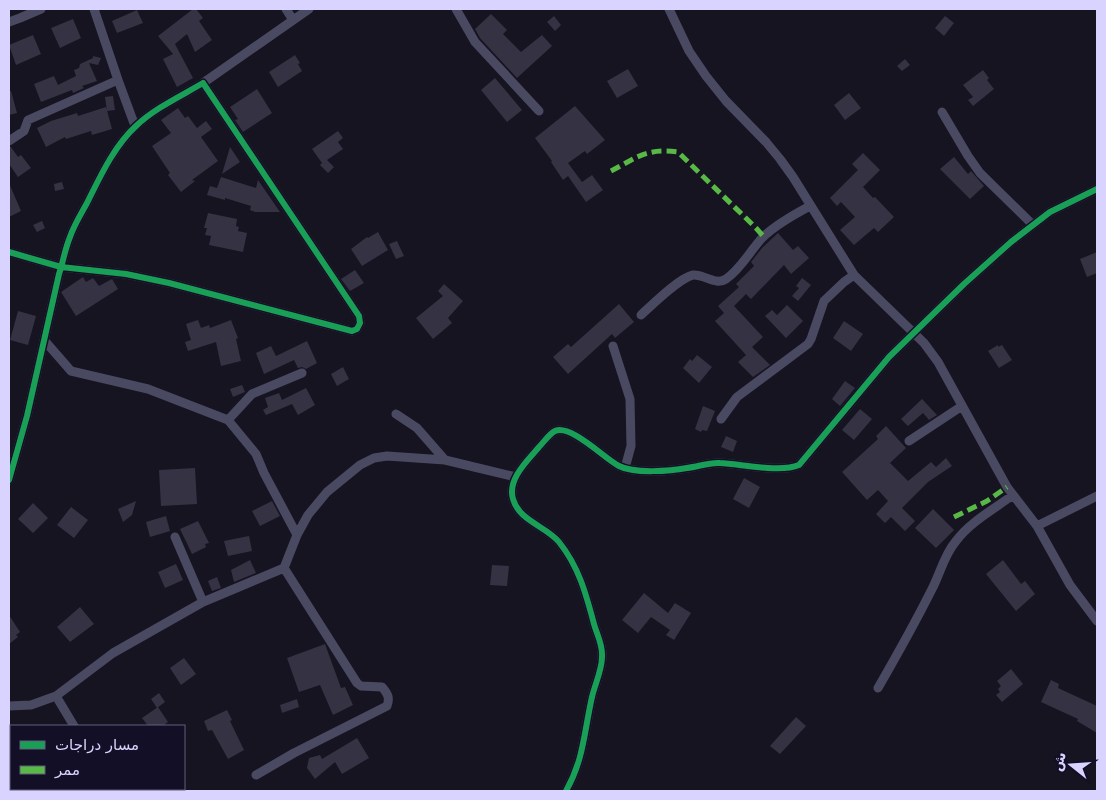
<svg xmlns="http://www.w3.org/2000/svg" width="1106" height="800" font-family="'DejaVu Sans','Noto Naskh Arabic',sans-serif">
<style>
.building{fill:#343243}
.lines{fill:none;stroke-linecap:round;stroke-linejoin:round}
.street{stroke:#4a4962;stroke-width:9}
.quiet{stroke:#58b947;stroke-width:5;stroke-dasharray:10 5;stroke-linecap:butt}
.cycleway-casing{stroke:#130f26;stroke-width:9}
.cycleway{stroke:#1a9f57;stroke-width:6}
</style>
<rect width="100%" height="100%" fill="#161421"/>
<!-- building -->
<path class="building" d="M193 9H196L203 18 199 21 212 40 195 52 187 34 175 44 193 78 177 87 163 59 173 54 158 36Z
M137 10 143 23 117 33 112 21Z
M491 14 507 30 503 34 521 52 542 35 552 46 517 78 480 38 475 29Z
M554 16 561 25 555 31 547 22Z
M945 16 954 23 944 36 935 28Z
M73 19 81 38 60 48 51 28Z
M33 35 41 54 16 65 9 45Z
M295 55 300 63 298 64 302 71 278 87 269 72Z
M93 56 101 58 98 65 89 63 97 81 82 86 84 88 73 93 72 90 41 102 34 84 54 76 58 85 76 76 74 70 79 68 80 64 93 58Z
M905 59 910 65 902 71 897 66Z
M628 69 638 86 617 98 607 81Z
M983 70 989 78 987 80 994 89 973 106 968 100 973 97 963 85Z
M495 78 522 110 507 122 481 90Z
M257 89 272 113 243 132 235 120 238 119 230 107Z
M9 91H11L17 113 9 115Z
M849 93 861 108 845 120 834 105Z
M113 96 115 110 107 111 105 97Z
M575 106 605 140 587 154 585 151 568 163 582 182 592 175 603 190 586 202 568 176 563 180 551 162 552 161 535 138Z
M106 107 112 129 92 135 91 131 66 139 65 137 46 147 37 128 51 121 77 113 78 116Z
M178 108 185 118 188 116 197 128 206 121 212 129 201 137 218 161 192 180 195 181 181 192 168 175 170 173 152 146 171 133 161 120Z
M338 131 343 138 338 142 343 149 327 160 334 167 328 173 320 165 322 163 312 149Z
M9 147H11L18 157 21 155 31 168 18 177 9 164Z
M230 147 240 162 222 174Z
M863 153 880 170 863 187 873 198 875 197 894 217 878 232 874 228 854 245 840 230 855 217 841 202 837 206 830 198 858 170 852 164Z
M954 157 968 174 971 171 984 186 970 199 940 169Z
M221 177 256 188 258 180 280 212H255L250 210 251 206 225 198V200L207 195 210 186 217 188Z
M62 182 64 189 55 191 54 184Z
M9 183 21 211 9 217Z
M208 213 237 219 236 226 239 227 238 231 247 233 243 252 209 245 211 236 205 235 207 228H204Z
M42 221 45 228 37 232 33 225Z
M378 232 388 250 362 266 351 249 367 237 368 238Z
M778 233 793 250 798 246 809 258 791 274 784 265 751 299 746 294 734 306 763 337 752 347 770 365 753 377 738 362 746 355 715 321 724 313 718 306 739 287 736 284 754 266 751 262 762 248Z
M397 241 404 256 396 259 389 244Z
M1097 252V273L1087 277 1080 259Z
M355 270 364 283 350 291 341 279Z
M83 277 86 282 93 278 99 286 112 279 118 289 76 316 61 292Z
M802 278 811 285 798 301 792 296 799 288 796 286Z
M444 284 463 301 448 318 452 323 433 339 416 318 443 296 438 291Z
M619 304 634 322 615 338 612 334 568 374 553 357 568 344 571 347Z
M787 305 803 321 786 338 765 316 772 310 777 315Z
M18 311 36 316 28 345 10 340Z
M198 320 201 328 209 325 210 328 231 320 238 338 236 339 241 361 221 366 216 342 188 351 185 342 191 340 186 324Z
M844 321 863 334 851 351 833 338Z
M307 341 317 363 306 369 302 367 298 368 294 360 264 374 256 353 271 346 276 356Z
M998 345V347L1002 345 1012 360 999 368 988 351Z
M697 355 712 367 699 383 683 368 690 359 692 361Z
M343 367 349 379 337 386 331 374Z
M845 381 855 388 840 406 832 399Z
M242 385 245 392 233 397 230 389Z
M306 388 315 405 298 415 292 404 266 415 263 410 268 407 265 398 279 393 282 400Z
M922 399 937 415 929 420 923 413 908 426 901 419Z
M703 406 715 411 707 431 702 430 701 432 695 429Z
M860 409 872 419 854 440 842 430Z
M886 426 906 448 890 463 908 481 931 462 936 467 946 458 952 466 928 482 902 508 915 521 905 531 891 517 885 523 876 514 888 501 878 490 867 500 842 472 878 439 876 436Z
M726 436 737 441 733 452 721 447Z
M195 468 197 504 161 506 159 470Z
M744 478 760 487 749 508 733 499Z
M136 501 132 515 123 522 118 509Z
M272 501 280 516 260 526 252 511Z
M33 503 48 518 33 533 18 519Z
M71 507 88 520 74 538 57 525Z
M933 509 954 530 936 548 915 528Z
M166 516 170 531 150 537 146 522Z
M198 521 209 543 205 544 206 547 192 554 180 529Z
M249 536 252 551 228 556 224 541Z
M250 560 256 573 234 582 231 570Z
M1003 560 1021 584 1025 581 1035 594 1016 611 986 574Z
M176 564 183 580 165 588 158 572Z
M492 565 509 566 507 586 490 585Z
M217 577 221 588 212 591 208 581Z
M644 593 668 613 675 603 691 613 674 640 666 635 670 630 651 617 638 633 622 620Z
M80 607 94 624 70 642 57 627Z
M9 615 20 632 16 635 18 637 9 644Z
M325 644 341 688 345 687 353 705 333 715 320 685 299 692 287 658Z
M184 658 196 674 181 685 170 668Z
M1011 669 1023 684 1002 702 996 695 1000 692 998 689 1001 686 997 681Z
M1051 680 1059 684 1058 688 1097 706V733L1077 721 1078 719 1041 702Z
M159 693 165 702 157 708 151 699Z
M297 699 299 707 282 713 280 705Z
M158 707 168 722 163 726H148L142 718Z
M227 710 232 720 230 721 244 750 228 759 212 730 208 731 204 721Z
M796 717 806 726 780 754 770 746Z
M357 738 369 758 342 774 335 762 315 779 307 768 309 758 320 755 322 759Z"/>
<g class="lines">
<!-- street -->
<path class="street" d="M94 9 118 80 135 126
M286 9 293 20
M456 9 475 42 539 111
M669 9 689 51 706 76 726 101 766 142 780 159 793 177 854 275 924 343 938 362 1007 487 1037 526 1070 585 1097 621
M9 22 20 18 41 9
M203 83 309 9
M942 112 968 156 980 173 1033 225
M9 141 24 131 28 120 118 80
M9 252 61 267 126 274 169 283 352 331 357 329 360 323 359 316 203 83C181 96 155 108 136 126 114 146 100 177 87 203 81 214 74 225 70 237 65 249 63 262 59 274L27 416 9 480
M641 315C652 305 679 278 693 275 704 274 716 286 726 279 741 269 750 251 762 238 774 226 795 214 810 206
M44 340 71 371 148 389 228 420
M613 346 630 399 631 446 625 468
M396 414 417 428 445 460
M721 419 737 397 808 344 811 339 824 301 844 282 854 275
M909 441 962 406
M1037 526 1097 496
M297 535 264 473 256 454 228 420 252 394 302 373
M175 537 203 602
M878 688C897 655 915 623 932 589 940 574 944 555 956 541 970 522 994 509 1013 495
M56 696 74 726
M9 706 31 705 56 696 113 653 203 602 284 568 297 535 308 515 327 492 360 465 374 458 387 456 445 460 516 477
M256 775 294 753 387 706C390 698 388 694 382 687L361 686 357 683 284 568
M111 789 112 791
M566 791C584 759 584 732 592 697 595 684 602 670 602 657 603 645 597 635 594 624 586 594 579 567 559 542 546 526 519 521 513 499 507 479 528 460 539 447 544 442 549 434 555 431 571 424 605 459 619 466 634 474 671 471 687 468 698 467 709 462 720 463 741 464 780 473 799 465L889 357 964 284 1011 242 1050 212 1097 189"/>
<!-- quiet -->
<path class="quiet" d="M611 171C638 157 646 148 678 152L756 228 764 237
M954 517 987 501 1007 487"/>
<!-- cycleway casing -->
<g class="cycleway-casing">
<path id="cycleway" d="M9 252 61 267 126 274 169 283 352 331 357 329 360 323 359 316 203 83C181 96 155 108 136 126 114 146 100 177 87 203 81 214 74 225 70 237 65 249 63 262 59 274L27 416 9 480
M566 791C584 759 584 732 592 697 595 684 602 670 602 657 603 645 597 635 594 624 586 594 579 567 559 542 546 526 519 521 513 499 507 479 528 460 539 447 544 442 549 434 555 431 571 424 605 459 619 466 634 474 671 471 687 468 698 467 709 462 720 463 741 464 780 473 799 465L889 357 964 284 1011 242 1050 212 1097 189"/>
</g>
<!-- cycleway -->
<use href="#cycleway" class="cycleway"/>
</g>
<!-- border -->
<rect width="1106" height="800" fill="none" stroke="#d9d4ff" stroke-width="20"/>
<!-- legend -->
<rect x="10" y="725" width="175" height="65" fill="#130f26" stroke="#625e7d"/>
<rect x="20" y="741" width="25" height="8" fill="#1a9f57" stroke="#625e7d"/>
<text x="55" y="750" font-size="15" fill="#d9d4ff">مسار دراجات</text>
<rect x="20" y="766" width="25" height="8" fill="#58b947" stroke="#625e7d"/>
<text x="55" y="775" font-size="15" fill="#d9d4ff">ممر</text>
<!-- north arrow -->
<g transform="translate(1071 765) rotate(287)" stroke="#130f26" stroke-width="4" paint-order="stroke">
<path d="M0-4L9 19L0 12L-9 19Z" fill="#d9d4ff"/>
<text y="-8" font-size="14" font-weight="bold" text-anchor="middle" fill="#d9d4ff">ش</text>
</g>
</svg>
